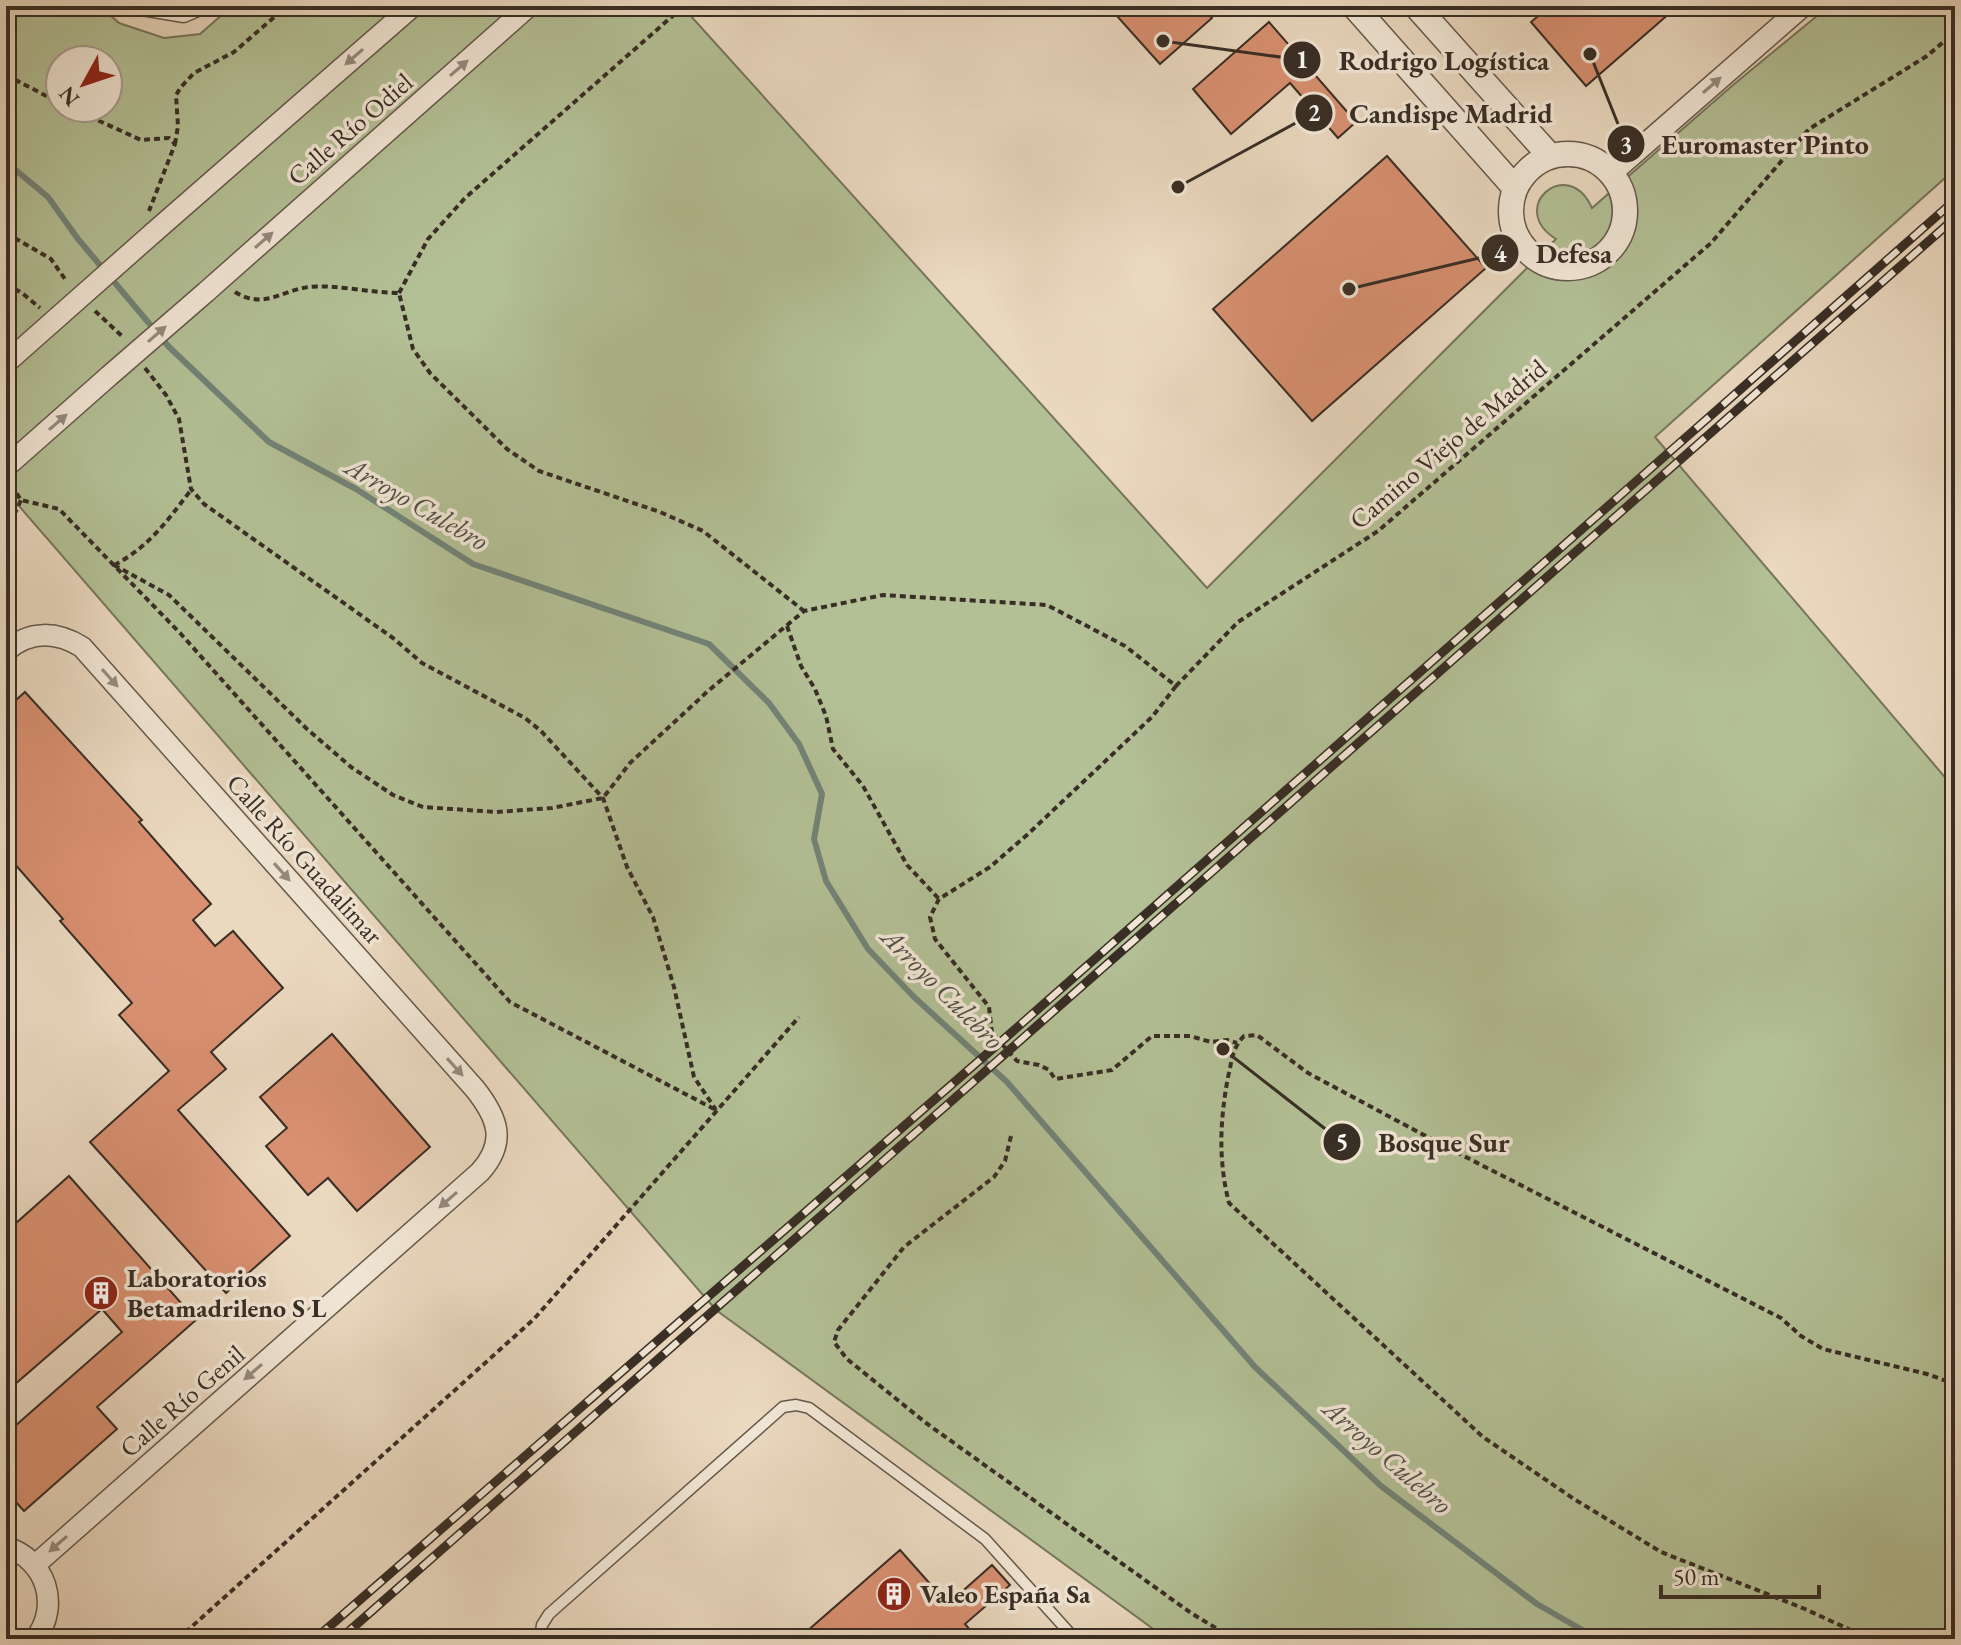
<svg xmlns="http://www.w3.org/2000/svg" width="1961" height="1645" font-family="'EB Garamond',serif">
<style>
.green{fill:#b3bf95;stroke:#76765d;stroke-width:2;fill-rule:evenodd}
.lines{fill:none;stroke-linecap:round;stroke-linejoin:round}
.stream{stroke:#728377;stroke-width:6}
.building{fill:#d89071;stroke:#382e25;stroke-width:2}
.service-casing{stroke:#64584c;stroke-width:13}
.minor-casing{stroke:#64584c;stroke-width:23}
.tertiary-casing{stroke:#64584c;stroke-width:27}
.path{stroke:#382e25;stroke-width:4;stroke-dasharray:6 4;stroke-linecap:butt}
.service{stroke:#f1e6d5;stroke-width:10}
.minor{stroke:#f1e6d5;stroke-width:20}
.tertiary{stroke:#f1e6d5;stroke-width:24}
.rail-casing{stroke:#382e25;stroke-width:9}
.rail{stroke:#f1e6d5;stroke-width:6;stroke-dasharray:18;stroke-linecap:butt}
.minor-bridge-casing{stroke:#64584c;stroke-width:23;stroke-linecap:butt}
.minor-bridge{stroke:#f1e6d5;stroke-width:20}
.oneway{fill:#948a7d}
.labels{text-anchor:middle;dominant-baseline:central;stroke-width:7;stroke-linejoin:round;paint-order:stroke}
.street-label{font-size:26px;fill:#382e25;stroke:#f1e6d5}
.poi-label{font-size:26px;font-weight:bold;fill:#382e25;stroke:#f1e6d5;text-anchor:start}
.water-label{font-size:28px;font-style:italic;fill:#505147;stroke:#f1e6d5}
.leader{fill:none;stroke:#382e25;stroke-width:3}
.callout-dot{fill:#382e25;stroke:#f1e6d5;stroke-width:3}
.mark-label{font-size:24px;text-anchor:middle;font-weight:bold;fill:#fff}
.callout-label{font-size:28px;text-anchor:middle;font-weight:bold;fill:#382e25;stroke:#f1e6d5;stroke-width:7;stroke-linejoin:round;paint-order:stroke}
</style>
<rect width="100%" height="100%" fill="#ead8bf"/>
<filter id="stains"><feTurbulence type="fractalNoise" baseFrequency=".0025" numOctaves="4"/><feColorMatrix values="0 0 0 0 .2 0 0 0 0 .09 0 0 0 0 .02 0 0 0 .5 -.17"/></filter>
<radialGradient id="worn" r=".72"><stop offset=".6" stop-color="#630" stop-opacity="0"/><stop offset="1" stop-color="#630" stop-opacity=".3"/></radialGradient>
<!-- green -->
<path class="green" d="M6 6H100L119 23 164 38 200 34 232 6H697L689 14 1207 588 1556 239C1506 208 1568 154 1592 208L1733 85 1829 6H1955V169L1655 437 1955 789V1639H1167L716 1310 19 506 6 501ZM60 60H108V108H60Z"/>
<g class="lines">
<!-- stream -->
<path class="stream" d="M6 162 48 197 78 239 169 347 269 442 356 489 473 564 709 644 769 703 799 744 822 794 814 839 826 881 868 949 914 997 1007 1082 1255 1367 1381 1486 1537 1604 1598 1639"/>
</g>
<!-- building -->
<path class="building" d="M1108 6H1202L1212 18 1160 64Z
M1550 6H1678L1586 86 1531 22Z
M1269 22 1356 122 1338 138 1290 83 1231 134 1193 89Z
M1387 156 1486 268 1312 421 1213 309Z
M25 692 142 820 139 822 211 904 193 920 215 946 233 931 283 988 211 1052 226 1069 178 1110 290 1236 226 1293 90 1142 169 1071 119 1015 132 1003 60 921 63 919 6 854V709Z
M332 1034 430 1147 357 1211 328 1178 308 1195 266 1146 287 1128 260 1097Z
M69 1176 196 1320 97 1407 117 1429 24 1511 6 1491V1434L122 1332 102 1309 6 1392V1232Z
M900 1550 948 1604 992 1565 1010 1585 965 1624 978 1639H798Z"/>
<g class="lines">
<!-- service casing -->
<g class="service-casing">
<path id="service" d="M540 1639 542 1625 549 1614 783 1407 796 1405 809 1408 985 1539 1075 1639"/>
</g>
<!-- minor casing -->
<g class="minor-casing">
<path id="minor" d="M147 6 183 12 197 6
M1612 173 1803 6
M153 233 413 6
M206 292 529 6
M6 363 58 317
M6 467 109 376
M6 651C30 630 56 631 82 647L475 1089C498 1118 507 1142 480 1172L35 1565
M6 1547C46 1559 61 1606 35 1639"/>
</g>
<!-- tertiary casing -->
<g class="tertiary-casing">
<path id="tertiary" d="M1354 6 1515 188
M1416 6 1550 156
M1511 211a57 57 0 1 1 114 0a57 57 0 1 1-114 0Z"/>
</g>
<!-- path -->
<path class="path" d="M6 75 60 103
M71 108 141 140 169 138 175 144 149 211
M175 144 178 126 176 95 181 87 194 73 234 52 287 6
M6 233 51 259 67 282
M6 284 22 293 40 308
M235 292C264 310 282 290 309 287 332 284 372 293 399 293L413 349 430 373 507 449 539 471 660 512 703 531 804 611
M399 293 428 239 465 198 684 6
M95 311 124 338
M145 368 166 395 179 419 191 489 204 504 393 638 422 663 525 718 541 731 603 798 627 867 653 917 674 987 694 1077 716 1110
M11 485 21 500 59 509 180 633 510 1002 714 1109
M6 533 21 500
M114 565 169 595 307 729 351 767 393 795 423 807 496 812 552 808 603 798 630 763 708 691 804 611 883 595 1047 605 1125 646 1176 686 1238 622 1378 531 1711 243 1809 129 1927 56 1955 32
M114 565C148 548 168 520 191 490
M787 626 801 666 815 689 826 716 833 749 863 786 907 865 939 899
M1176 686 1152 717 1028 834 990 867 939 899 930 917 935 939 989 1007 992 1033 1017 1061 1039 1065 1049 1070 1055 1079 1112 1070 1152 1036H1190L1211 1042 1227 1040 1237 1043
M1011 1136 1005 1161 994 1177 904 1247 838 1330 834 1342 847 1359 926 1423 1191 1613 1234 1639
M178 1639 534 1319 799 1017
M1870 1639 1805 1609 1661 1552 1574 1499 1483 1437 1229 1203C1218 1160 1220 1120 1228 1077 1232 1061 1232 1048 1244 1036L1257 1035 1308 1073 1450 1149 1781 1318 1801 1336 1823 1349 1927 1374 1955 1384"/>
<!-- service -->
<use href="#service" class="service"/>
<!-- minor -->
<use href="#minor" class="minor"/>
<!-- tertiary -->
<use href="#tertiary" class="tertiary"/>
<!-- rail casing -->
<g class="rail-casing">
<path id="rail" d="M315 1639 1012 1032 1955 200
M340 1639 1955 218"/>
</g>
<!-- rail -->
<use href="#rail" class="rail"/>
<!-- minor-bridge casing -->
<g class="minor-bridge-casing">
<path id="minor-bridge" d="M58 317 153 233
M109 376 206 292"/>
</g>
<!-- minor-bridge -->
<use href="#minor-bridge" class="minor-bridge"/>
</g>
<!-- one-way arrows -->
<defs><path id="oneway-solid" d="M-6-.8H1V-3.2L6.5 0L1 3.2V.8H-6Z" transform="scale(2)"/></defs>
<g class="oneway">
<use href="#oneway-solid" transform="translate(354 57) rotate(139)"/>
<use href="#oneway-solid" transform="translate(459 68) rotate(-41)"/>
<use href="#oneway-solid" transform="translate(1712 85) rotate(-41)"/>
<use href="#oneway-solid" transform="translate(264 240) rotate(-41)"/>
<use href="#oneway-solid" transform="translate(157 334) rotate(-41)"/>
<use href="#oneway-solid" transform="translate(58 422) rotate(-41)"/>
<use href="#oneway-solid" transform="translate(110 678) rotate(48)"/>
<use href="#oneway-solid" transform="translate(282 872) rotate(48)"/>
<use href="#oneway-solid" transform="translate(455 1067) rotate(48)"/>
<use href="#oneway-solid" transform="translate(448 1200) rotate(139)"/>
<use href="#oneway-solid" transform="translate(253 1372) rotate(139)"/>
<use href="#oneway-solid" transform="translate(58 1544) rotate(139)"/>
</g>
<!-- icons -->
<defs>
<g id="building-disc" transform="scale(1.8)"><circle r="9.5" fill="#8f2418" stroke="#f1e6d5"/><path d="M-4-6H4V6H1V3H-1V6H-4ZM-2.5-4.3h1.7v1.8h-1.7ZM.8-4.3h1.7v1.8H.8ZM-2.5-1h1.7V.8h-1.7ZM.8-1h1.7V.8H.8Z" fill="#fff"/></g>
</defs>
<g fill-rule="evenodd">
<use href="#building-disc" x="101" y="1293"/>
<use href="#building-disc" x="894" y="1594"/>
</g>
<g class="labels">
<!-- street labels -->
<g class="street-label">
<text transform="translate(350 129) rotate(-41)">Calle Río Odiel</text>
<text transform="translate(1448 444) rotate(-40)">Camino Viejo de Madrid</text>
<text transform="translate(305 859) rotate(48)">Calle Río Guadalimar</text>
<text transform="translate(182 1401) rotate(-41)">Calle Río Genil</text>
</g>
<!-- poi labels -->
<g class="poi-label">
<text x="127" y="1278">Laboratorios<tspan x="127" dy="30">Betamadrileno S L</tspan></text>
<text x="920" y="1594">Valeo España Sa</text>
</g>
<!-- water labels -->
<g class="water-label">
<text transform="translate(417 503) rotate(30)">Arroyo Culebro</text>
<text transform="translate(943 988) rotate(45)">Arroyo Culebro</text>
<text transform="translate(1388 1456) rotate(41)">Arroyo Culebro</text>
</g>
</g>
<!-- callouts -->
<path class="leader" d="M1163 41L1302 60M1178 187L1314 113M1590 54L1626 144M1349 289L1500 253M1223 1049L1342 1142"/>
<g class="callout-dot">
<circle cx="1163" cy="41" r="8"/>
<circle cx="1178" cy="187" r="8"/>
<circle cx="1590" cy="54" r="8"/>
<circle cx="1349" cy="289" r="8"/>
<circle cx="1223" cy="1049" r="8"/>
<circle cx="1302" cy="60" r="20"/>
<circle cx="1314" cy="113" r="20"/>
<circle cx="1626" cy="144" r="20"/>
<circle cx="1500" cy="253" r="20"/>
<circle cx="1342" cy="1142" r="20"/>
</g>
<g class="mark-label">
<text x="1302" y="68">1</text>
<text x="1314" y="121">2</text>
<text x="1626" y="153">3</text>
<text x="1500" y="262">4</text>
<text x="1342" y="1150">5</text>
</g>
<g class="callout-label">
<text x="1444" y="70">Rodrigo Logística</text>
<text x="1451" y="123">Candispe Madrid</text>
<text x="1765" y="154">Euromaster Pinto</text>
<text x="1574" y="263">Defesa</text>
<text x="1444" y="1152">Bosque Sur</text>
</g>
<!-- margin -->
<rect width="1961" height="1645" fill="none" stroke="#ead8bf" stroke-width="32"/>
<rect x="8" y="8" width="1945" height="1629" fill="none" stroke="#382e25" stroke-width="4"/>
<rect x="16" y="16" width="1929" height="1613" fill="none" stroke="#382e25" stroke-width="2"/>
<!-- north arrow -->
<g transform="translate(84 84) rotate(230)"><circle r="38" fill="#f1e6d5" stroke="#a79c8f" stroke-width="2"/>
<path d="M0-6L14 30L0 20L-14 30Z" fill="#8f2418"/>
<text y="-12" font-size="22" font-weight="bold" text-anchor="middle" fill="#382e25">N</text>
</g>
<!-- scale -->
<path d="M1661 1585v12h158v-12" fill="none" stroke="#382e25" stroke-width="4"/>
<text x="1673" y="1585" font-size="24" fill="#382e25" stroke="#f1e6d5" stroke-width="6" paint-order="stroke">50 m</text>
<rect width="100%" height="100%" filter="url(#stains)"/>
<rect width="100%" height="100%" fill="url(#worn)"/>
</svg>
